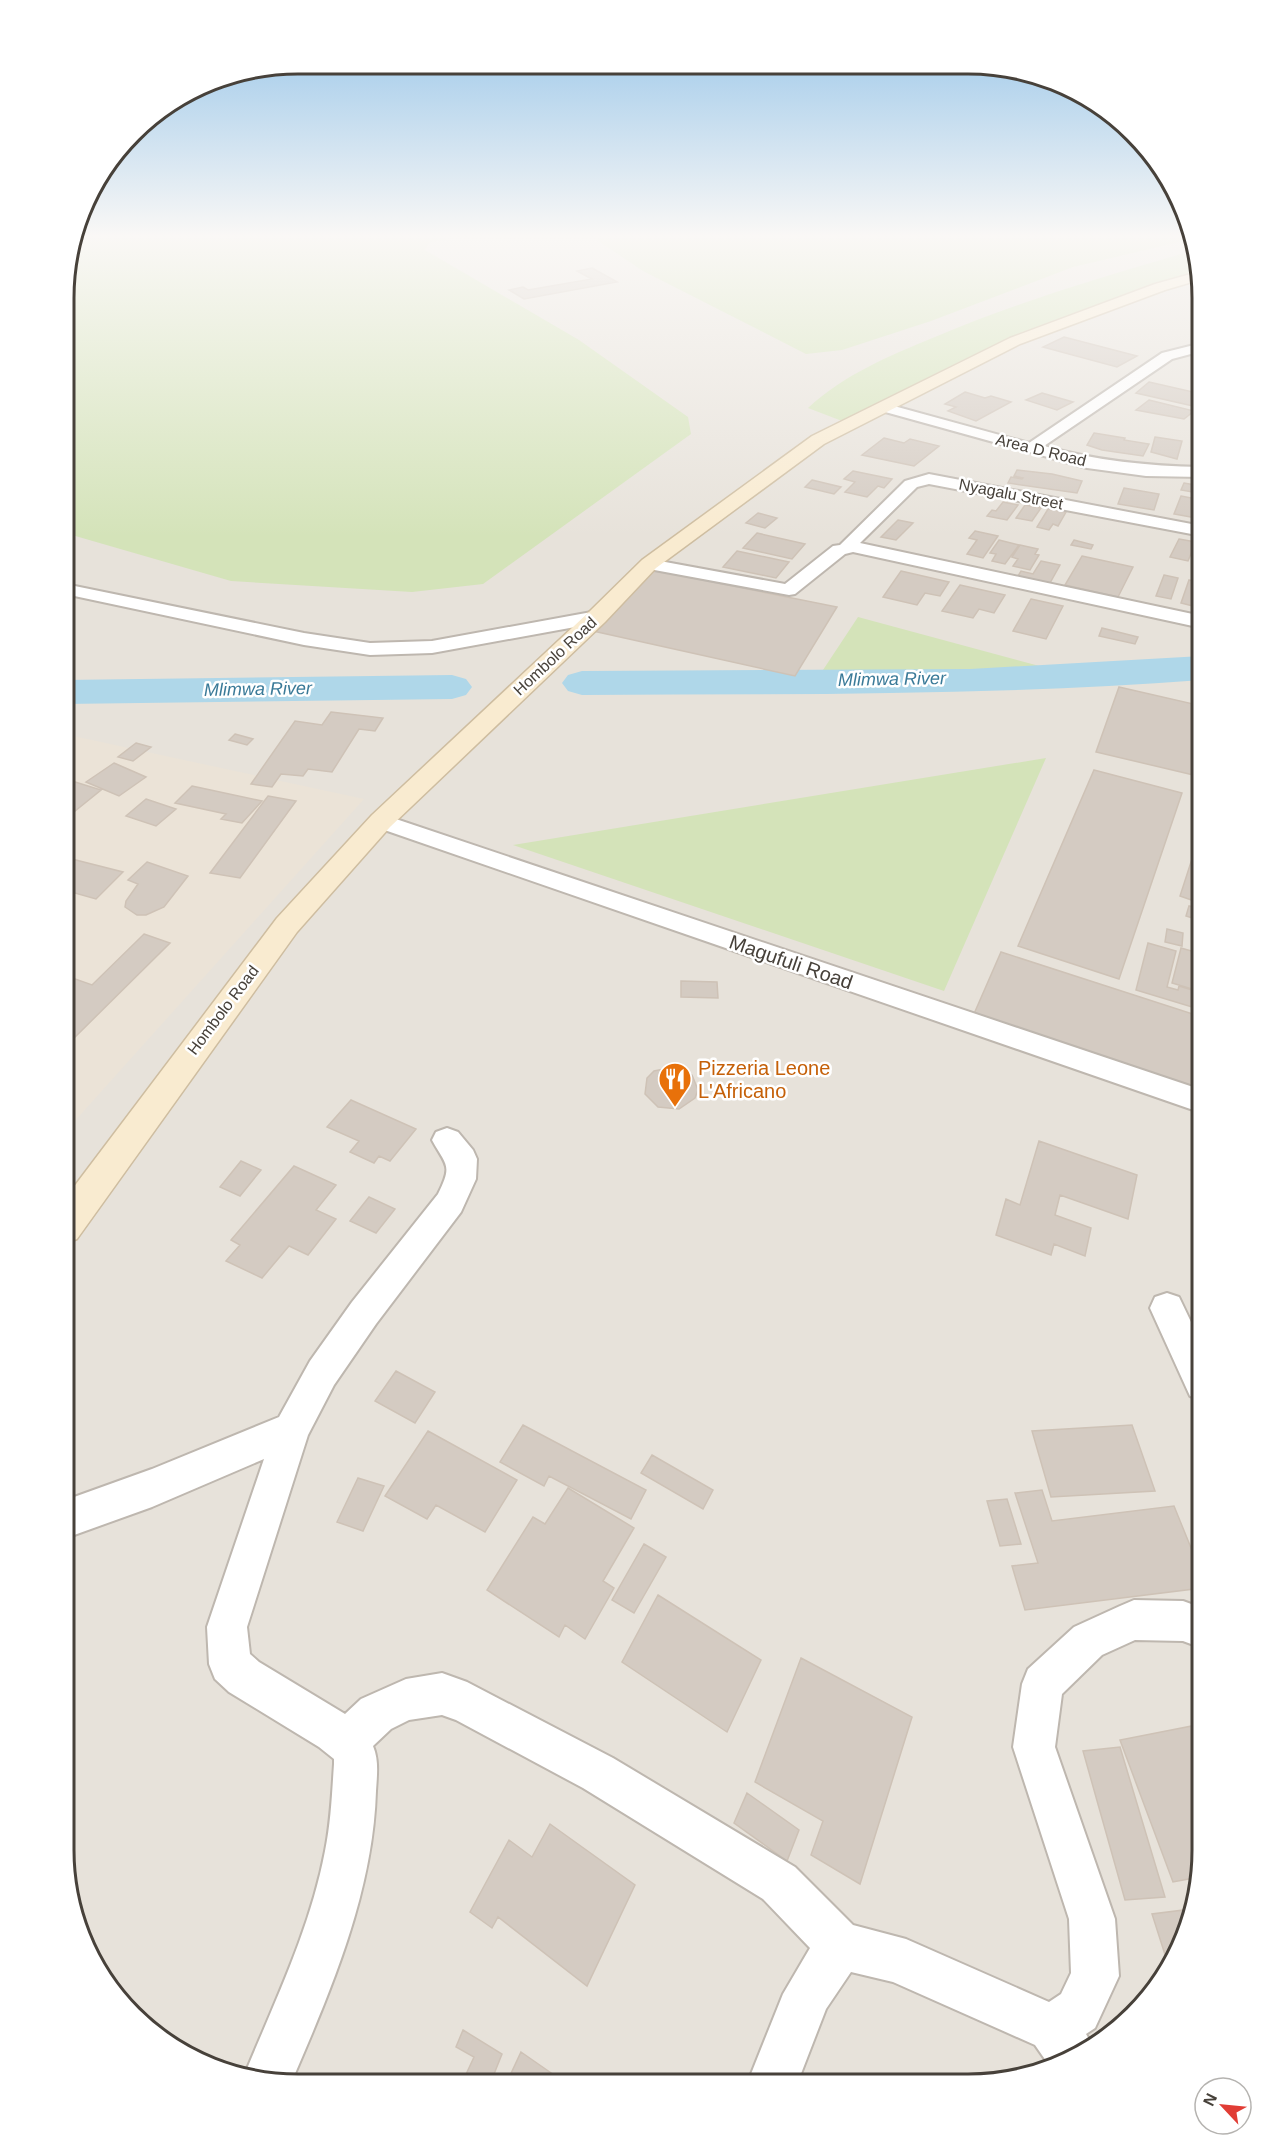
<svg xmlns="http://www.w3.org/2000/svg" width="1265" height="2148" font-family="Helvetica,sans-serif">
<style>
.residential{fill:#e7e2da}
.education{fill:#ebe3d7}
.green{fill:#d4e3b9}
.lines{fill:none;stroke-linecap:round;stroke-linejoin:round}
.river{fill:#afd7e9;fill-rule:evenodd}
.building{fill:#d4cbc2;stroke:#cec2b6;stroke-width:1.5}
.street-casing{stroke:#beb7af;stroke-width:4}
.secondary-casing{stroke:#cebda0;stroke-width:3}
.street{fill:#fff;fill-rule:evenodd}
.secondary{fill:#f9ebd0;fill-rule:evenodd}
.labels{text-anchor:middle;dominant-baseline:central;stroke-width:5;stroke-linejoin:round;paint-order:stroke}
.far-street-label{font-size:16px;fill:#47413a;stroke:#fff}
.far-water-label{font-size:18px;font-style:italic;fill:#3a7a98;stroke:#fff}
.street-label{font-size:20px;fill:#47413a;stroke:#fff}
.food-label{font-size:20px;fill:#c56008;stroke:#fff;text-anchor:start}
.rim{fill:none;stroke:#47413a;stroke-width:3}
</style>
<rect width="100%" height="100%" fill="#f4f0eb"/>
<!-- residential -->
<path class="residential" d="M74 236H1192L1202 297 1201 1867 1184 1940 1154 1993 1110 2037 1043 2072 968 2085 266 2083 194 2061 143 2027 103 1981 76 1926 63 1851 65 267Z"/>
<!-- education -->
<path class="education" d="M64 734 364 799 64 1133Z"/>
<!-- green -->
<path class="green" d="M74 236H473L430 242 425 250 579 340 688 417 691 434 483 584 412 592 231 581 65 533V267Z
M591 236H1192V239L1073 267 931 321 842 350 806 354 643 271Z
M1194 250 1198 274 1051 322 963 360 842 421 808 408C845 374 889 356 935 337 1019 301 1107 276 1194 250Z
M858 617 1058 671 821 673Z
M1046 758 944 991 513 845Z"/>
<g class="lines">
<!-- river -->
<path class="river" d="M1202 656V680C995 696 789 694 582 695L568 691 562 683 568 675 582 671 970 669Z
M452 675 466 679 472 687 466 695 452 699 64 704V680Z"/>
</g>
<!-- building -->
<path class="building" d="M592 268 617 282 524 299 509 290 523 287 528 290 592 279 577 271Z
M1064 337 1137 356 1117 367 1043 347Z
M1149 382 1202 394V408L1136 393Z
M965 392 985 398 991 396 1011 402 976 421 948 411 956 407 945 404Z
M1042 393 1073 402 1057 410 1026 400Z
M1149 400 1194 411 1184 419 1136 410Z
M1094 433 1125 438 1124 440 1149 444 1143 456 1102 450 1087 445Z
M1155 437 1182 441 1177 459 1151 452Z
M884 438 904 443 910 439 939 446 914 466 862 455Z
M1017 470 1052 474 1082 481 1077 493 1008 483 1011 477 1022 479 1023 478 1014 476Z
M853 471 892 479 884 488 878 486 867 497 845 492 855 482 844 479Z
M812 480 841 487 834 494 805 487Z
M1184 483 1201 486 1198 493 1181 490Z
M1124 488 1159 494 1154 510 1118 504Z
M1181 496 1202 500V519L1174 514Z
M1003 502 1018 505 1007 520 987 516 992 510 996 511Z
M1025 505 1041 508 1032 521 1016 518Z
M1048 509 1066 512 1058 526 1053 524 1049 530 1037 527Z
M758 513 777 518 765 528 746 523Z
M898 520 913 523 896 540 881 537Z
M975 531 998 536 983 558 967 554 977 540 969 538Z
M757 533 805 544 792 559 743 548Z
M1179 539 1196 542 1188 561 1170 557Z
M999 540 1019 545 1005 564 992 561 996 554 990 553Z
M1074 540 1093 545 1091 549 1071 545Z
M1020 545 1038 549 1035 554 1039 555 1030 570 1013 566 1018 559 1012 557Z
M737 551 789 562 776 578 723 567Z
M1082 556 1133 567 1118 597 1065 585Z
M1041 561 1060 565 1050 583 1018 576 1021 571 1033 574Z
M648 569 837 607 795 676 593 631Z
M901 571 949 582 940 596 925 593 917 605 883 597Z
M1164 575 1178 578 1171 599 1156 596Z
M1189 580 1202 583 1197 607 1181 603Z
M960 585 1005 595 994 613 979 609 973 618 942 611Z
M1031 599 1063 606 1046 639 1013 631Z
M1102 628 1138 637 1135 644 1099 636Z
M1119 687 1202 706V777L1096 752Z
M331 712 383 718 375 731 359 729 332 772 308 769 303 776 281 774 272 787 251 784 295 721 322 725Z
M235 734 253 739 247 745 229 740Z
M136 743 151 747 133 761 118 757Z
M114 763 146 777 119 796 86 782Z
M1094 770 1182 793 1119 979 1018 946Z
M72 781 101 790 64 820V787Z
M192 786 262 801 242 823 221 819 226 814 175 803Z
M268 796 296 801 240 878 210 873Z
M146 799 176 809 156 826 126 816Z
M64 857 123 872 96 899 64 890Z
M1192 859 1202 862V921L1186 916 1189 906 1198 908 1200 903 1180 896Z
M147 862 188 876 164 907 146 915H137L125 907 126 901 138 884 128 880Z
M1167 929 1183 933 1182 946 1165 942Z
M144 934 170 943 64 1048V975L92 985Z
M1148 943 1176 951 1167 987 1178 990 1179 986 1202 993V1010L1136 990Z
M1181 948 1202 954V992L1172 983Z
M1001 952 1202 1017V1102L970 1023Z
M681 981 717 982 718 998 681 997Z
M674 1067 692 1075 698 1090 695 1098 679 1109 658 1107 645 1094 647 1078 654 1071Z
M351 1100 416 1129 390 1161 379 1156 374 1163 350 1152 359 1141 327 1127Z
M1039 1141 1137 1175 1128 1219 1060 1195 1055 1215 1091 1228 1085 1256 1054 1244 1051 1255 996 1235 1006 1199 1020 1205Z
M241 1161 261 1170 240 1196 220 1187Z
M294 1166 336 1185 316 1210 336 1219 308 1255 289 1246 262 1278 226 1261 240 1245 231 1240Z
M369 1197 395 1209 376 1233 350 1221Z
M396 1371 435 1392 415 1423 375 1401Z
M523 1425 646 1490 631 1519 549 1476 544 1486 500 1462Z
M1132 1425 1155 1491 1051 1497 1032 1431Z
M428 1431 517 1480 485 1532 436 1505 427 1519 385 1496Z
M652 1455 713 1490 703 1509 641 1473Z
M358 1478 384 1486 363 1531 337 1522Z
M568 1488 634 1528 603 1581 614 1588 585 1639 565 1625 559 1637 487 1590 533 1517 545 1524Z
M1042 1490 1052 1521 1174 1506 1202 1575V1588L1025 1610 1012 1566 1038 1563 1015 1493Z
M1007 1499 1021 1544 1000 1546 987 1501Z
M644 1544 666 1557 634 1613 612 1600Z
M658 1595 761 1660 727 1732 622 1662Z
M801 1658 912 1717 860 1884 811 1855 823 1821 755 1782Z
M1202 1724 1201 1867 1199 1877 1173 1882 1120 1740Z
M1120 1747 1165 1897 1125 1900 1083 1751Z
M747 1793 799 1830 787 1861 734 1823Z
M550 1824 635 1885 587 1986 498 1917 492 1928 470 1912 509 1840 532 1857Z
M1192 1909 1184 1940 1169 1967 1152 1914Z
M463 2030 502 2054 490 2084 462 2083 474 2057 456 2047Z
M521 2052 564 2082 563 2084H499L502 2078 507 2082Z"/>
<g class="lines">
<!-- street casing -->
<g class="street-casing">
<path id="street" d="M1202 343V351L1172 359 1044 446C1097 461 1147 466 1202 467V477L1146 476 1087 468 878 410 876 407 883 403 1029 443 1162 353Z
M929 474 1202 526V536L929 484 917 487 860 543 1202 616V628L853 552 845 554 795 594 789 595 649 569 640 564 649 559 785 584 833 546 840 545 905 481Z
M65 584 304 633 370 643 432 641 597 611 606 617 597 623 432 653 370 655 304 645 65 594Z
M381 814 1202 1090V1113L373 826 369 821 373 816Z
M447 1128 458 1132 473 1150 477 1159 476 1179 461 1212 376 1324 334 1385 308 1435 247 1627 250 1654 259 1662 345 1714 361 1699 406 1679 442 1673 467 1682 613 1758 795 1867 853 1925 906 1939 1049 2002 1061 1994 1071 1973 1069 1919 1013 1747 1022 1684 1028 1669 1074 1627 1120 1606 1134 1600 1183 1601 1202 1608V1648L1183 1641 1135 1640 1102 1655 1062 1694 1055 1747 1115 1919 1119 1976 1095 2028 1086 2034 1093 2046 1051 2068 1035 2045 893 1982 851 1972 826 2009 797 2084H747L783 1994 810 1948 763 1899 583 1788 456 1720 442 1715 409 1720 391 1729 373 1746C379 1760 377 1775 376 1791 373 1893 331 1990 291 2083H266L244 2076C274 2003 310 1930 325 1851 331 1822 332 1793 334 1764V1759L319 1747 229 1692 215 1679 209 1664 207 1627 264 1459 152 1507 63 1539V1501L152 1469 279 1417 310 1361 352 1302 438 1194C453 1164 446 1166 432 1140L436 1132Z
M1167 1293 1179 1297 1202 1345V1400L1190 1396 1150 1308 1155 1297Z"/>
</g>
<!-- secondary casing -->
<g class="secondary-casing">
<path id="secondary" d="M1198 272 1199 280 1165 290 1020 344 824 444 656 568 605 622 390 827 297 932 77 1239 64 1244V1200L277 918 372 815 589 612 642 560 812 436 1010 338 1155 284Z"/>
</g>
<!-- street -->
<use href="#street" class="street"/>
<!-- secondary -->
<use href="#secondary" class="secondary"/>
</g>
<!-- sky -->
<linearGradient id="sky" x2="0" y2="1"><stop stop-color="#91c2e8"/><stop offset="0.44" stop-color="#faf8f6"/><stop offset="1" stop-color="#faf8f6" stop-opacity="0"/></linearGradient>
<rect width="1265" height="537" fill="url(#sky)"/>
<!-- icons -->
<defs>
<g id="restaurant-pin" transform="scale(1.725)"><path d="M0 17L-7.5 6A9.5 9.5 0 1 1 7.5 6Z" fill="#e8710a" stroke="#fff"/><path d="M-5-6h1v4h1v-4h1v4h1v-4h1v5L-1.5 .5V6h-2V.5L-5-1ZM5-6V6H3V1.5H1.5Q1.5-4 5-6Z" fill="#fff"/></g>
</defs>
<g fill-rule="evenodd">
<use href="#restaurant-pin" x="675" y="1079"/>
</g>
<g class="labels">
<!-- far-street labels -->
<g class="far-street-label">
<text transform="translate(1041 450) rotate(14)">Area D Road</text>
<text transform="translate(1011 494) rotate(11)">Nyagalu Street</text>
<text transform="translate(555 656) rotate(-43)">Hombolo Road</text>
<text transform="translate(223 1010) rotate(-53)">Hombolo Road</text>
</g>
<!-- far-water labels -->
<g class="far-water-label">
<text transform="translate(892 679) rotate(-1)">Mlimwa River</text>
<text transform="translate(258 689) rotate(-1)">Mlimwa River</text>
</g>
<!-- street labels -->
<g class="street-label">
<text transform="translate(791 962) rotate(19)">Magufuli Road</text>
</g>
<!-- food labels -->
<g class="food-label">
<text x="698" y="1068">Pizzeria Leone<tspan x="698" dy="23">L'Africano</tspan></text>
</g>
</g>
<!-- crop -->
<path d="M0 0H1265V2148H0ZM298 74H968A224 224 0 0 1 1192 298V1850A224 224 0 0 1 968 2074H298A224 224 0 0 1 74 1850V298A224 224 0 0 1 298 74Z" fill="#fff" fill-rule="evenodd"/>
<path class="rim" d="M298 74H968A224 224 0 0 1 1192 298V1850A224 224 0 0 1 968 2074H298A224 224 0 0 1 74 1850V298A224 224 0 0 1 298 74Z"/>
<!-- north arrow -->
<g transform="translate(1223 2106) rotate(296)"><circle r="28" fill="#ffffff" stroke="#b5b3b0" stroke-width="1.5"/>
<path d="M0-4.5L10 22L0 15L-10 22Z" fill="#e13d35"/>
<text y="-9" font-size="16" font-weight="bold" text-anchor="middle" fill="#47413a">N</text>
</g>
</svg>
